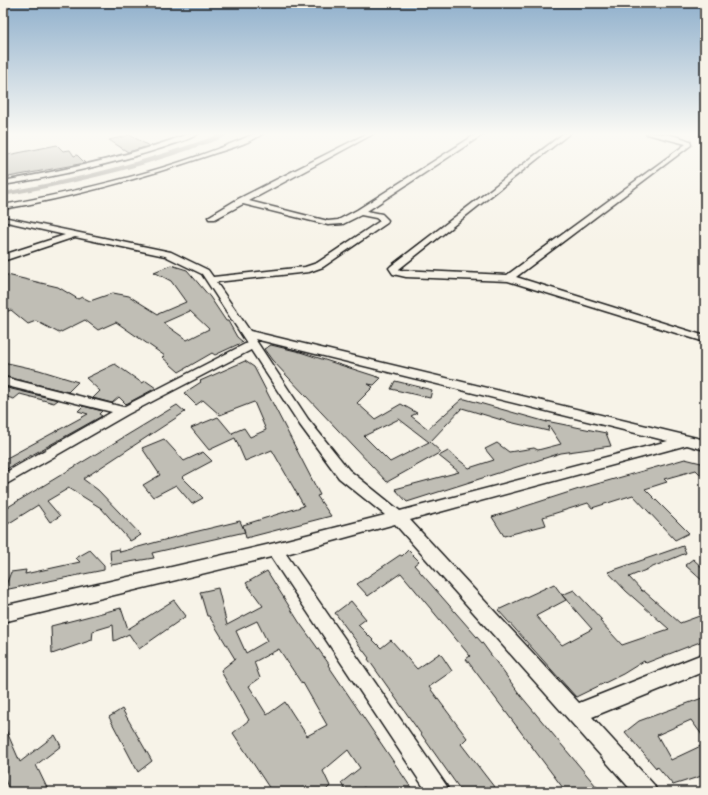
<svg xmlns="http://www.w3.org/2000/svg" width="708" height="795" font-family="'Balsamiq Sans',sans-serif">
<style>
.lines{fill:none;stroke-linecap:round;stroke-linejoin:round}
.canal{fill:#aca9a2;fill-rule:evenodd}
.building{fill:#c0beb5;stroke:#1c1c1c;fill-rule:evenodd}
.minor-casing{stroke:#1c1c1c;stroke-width:3}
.minor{fill:#f7f3e8;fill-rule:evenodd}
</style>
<rect width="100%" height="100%" fill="#f7f3e8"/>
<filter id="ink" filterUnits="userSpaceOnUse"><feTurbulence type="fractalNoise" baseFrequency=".025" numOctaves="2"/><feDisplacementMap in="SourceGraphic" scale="8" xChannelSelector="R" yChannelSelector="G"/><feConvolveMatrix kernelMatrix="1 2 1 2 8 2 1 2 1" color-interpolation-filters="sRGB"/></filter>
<g filter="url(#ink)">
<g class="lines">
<!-- canal -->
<path class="canal" d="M223 133H231C222 140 201 145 189 150 128 171 66 185 3 196V192C79 179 151 160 223 133Z"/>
</g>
<!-- building -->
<path class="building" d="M130 135 149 146 128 152 109 140Z
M57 145 63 151 70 150 74 156 77 155 85 163 3 178V156Z
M171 265 187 270 210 297 226 321H228L237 337 243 342 215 355 212 353 179 372 162 357 165 356 116 322 98 330 85 320 59 333 36 321 28 324 11 310 3 313V274L58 287 78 299 82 297 90 301 113 293 129 296 158 314 186 302 171 281 154 272ZM190 311 209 329 187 340 163 323Z
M271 345 300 352 381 378 374 385 368 384 373 387 357 403 375 419 401 404 417 413 411 416 428 429 462 399H465L547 422 546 421 606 433 611 446 561 453 407 502 395 489 459 472 439 456 448 451 469 468 494 460 485 449 497 443 509 452 534 448 538 450 561 444 549 426 548 431 505 421 462 408 430 442 441 452 387 482 272 360 264 349ZM399 419 429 442 390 462 364 436Z
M245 361 254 367 320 495 317 496 331 516 246 538 243 525 304 506 272 450 245 461 235 438 209 450 191 428 218 417 233 435 232 433 244 428 250 437 266 430 254 402 220 415 203 400 196 405 184 393 201 382 200 381Z
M3 362 39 370 78 382 68 392 3 376Z
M115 364 142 383 146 381 156 388 126 404 119 397 112 403 93 398 100 391 86 378Z
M395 381 432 390 430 398 391 389Z
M3 387 58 400 54 403 20 394 14 399 3 396Z
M177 405 185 412 83 479 98 490 141 535 130 541 101 508 69 488 47 501 60 516 50 522 38 505 3 527V510Z
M83 406 102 411 99 414 102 416 3 471V460L88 414 78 411Z
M164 439 184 461 203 452 212 461 182 477 203 498 192 504 176 485 153 497 143 485 160 475 142 448Z
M685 459 705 464V479L696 470 664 479 667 482 645 489 689 533 675 540 633 495 592 508 588 503 543 517 546 525 504 536 492 517 579 489Z
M240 521 245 532 152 553 154 558 111 565 110 551 119 549 120 552 190 533Z
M683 546 686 553 629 577 642 591H644L680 623 705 614V640L646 663 644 661 623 674 576 697 498 610 554 584 562 595 574 590 602 620 600 621 622 645 669 629 626 591 608 572ZM562 595 592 629 562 645 536 616 566 600Z
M90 550 104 565V570L4 590 11 572 26 570 25 574 80 562 76 558Z
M408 550 419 561 414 565 483 644 521 696 601 792H566L466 659 470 656 401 573 368 596 357 584 400 555 402 556Z
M693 559 705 570V583L685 565Z
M267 571 299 622 329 664 328 665 414 792H368L364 787 358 792H346L341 783 360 768 348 750 323 771 330 786 324 792H272L233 733 249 720 223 675 221 670 235 659 209 616H207L200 592 218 588 227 625 263 606 246 583ZM257 621 267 641 246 653 236 631ZM279 649 302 684 303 683 327 725 307 736 285 702 267 715 249 686 260 678 254 662Z
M174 600 186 616 139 649 129 634 114 641 113 625 93 631 92 640 52 654 51 626 121 608 128 629Z
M351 601 366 619 358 625 381 648 391 640 417 669 440 653 452 671 429 687 467 738 461 744 498 792H462L368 659 369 658 335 613Z
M705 697V739L691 720 657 735 671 760 705 744V775L673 785 657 766 656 768 625 732 639 721Z
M122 709 152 761 138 772 109 717Z
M3 723 20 762 55 735 61 746 36 765 49 792H10L3 775 6 773 3 767Z"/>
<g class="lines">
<!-- minor casing -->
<g class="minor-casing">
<path id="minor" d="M191 133H199C190 140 175 143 165 147 112 164 58 176 3 185V181C67 170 130 156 191 133Z
M256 133H263C251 143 225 150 210 155 142 178 74 197 3 209V205C86 190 178 168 256 133Z
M368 133H375L249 201 328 221 338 220 357 210 478 133H485L367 211 382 214 388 220 387 223 323 267 309 272 216 282 250 331 705 440V450L687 445 410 520 579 703 705 653V671L592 717 654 785 657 792H633L395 524 286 554 446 785 449 792H427L271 557 3 622V606L275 543 385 515 339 478 300 425 251 350 128 414 3 486V474L112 412 3 385V377L123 407 247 343 202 274 165 256 75 237 3 261V255L65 235 3 221V217L171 252 208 270 213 277 305 267 317 263 380 221 376 218 361 215 343 224 328 225 243 204 215 219H209L208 217 238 199ZM255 339 668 441 400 511 349 470 308 419Z
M564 133H570L399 269 400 270 507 275 686 144 647 134 646 133C661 133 677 135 690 141L691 145 516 277 705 336V342L508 281 406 277 393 274 389 268 391 266Z"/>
</g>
<!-- minor -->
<use href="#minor" class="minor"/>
</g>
</g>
<!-- sky -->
<linearGradient id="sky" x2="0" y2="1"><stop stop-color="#90b0cc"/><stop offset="0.55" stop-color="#fbfaf5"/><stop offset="1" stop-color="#fbfaf5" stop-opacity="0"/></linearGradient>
<rect width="708" height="244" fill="url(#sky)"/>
<!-- margin -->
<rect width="708" height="795" fill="none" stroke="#f7f3e8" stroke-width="16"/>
<rect x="8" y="8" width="692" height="779" fill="none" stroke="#1c1c1c" stroke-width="1.5" filter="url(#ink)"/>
</svg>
